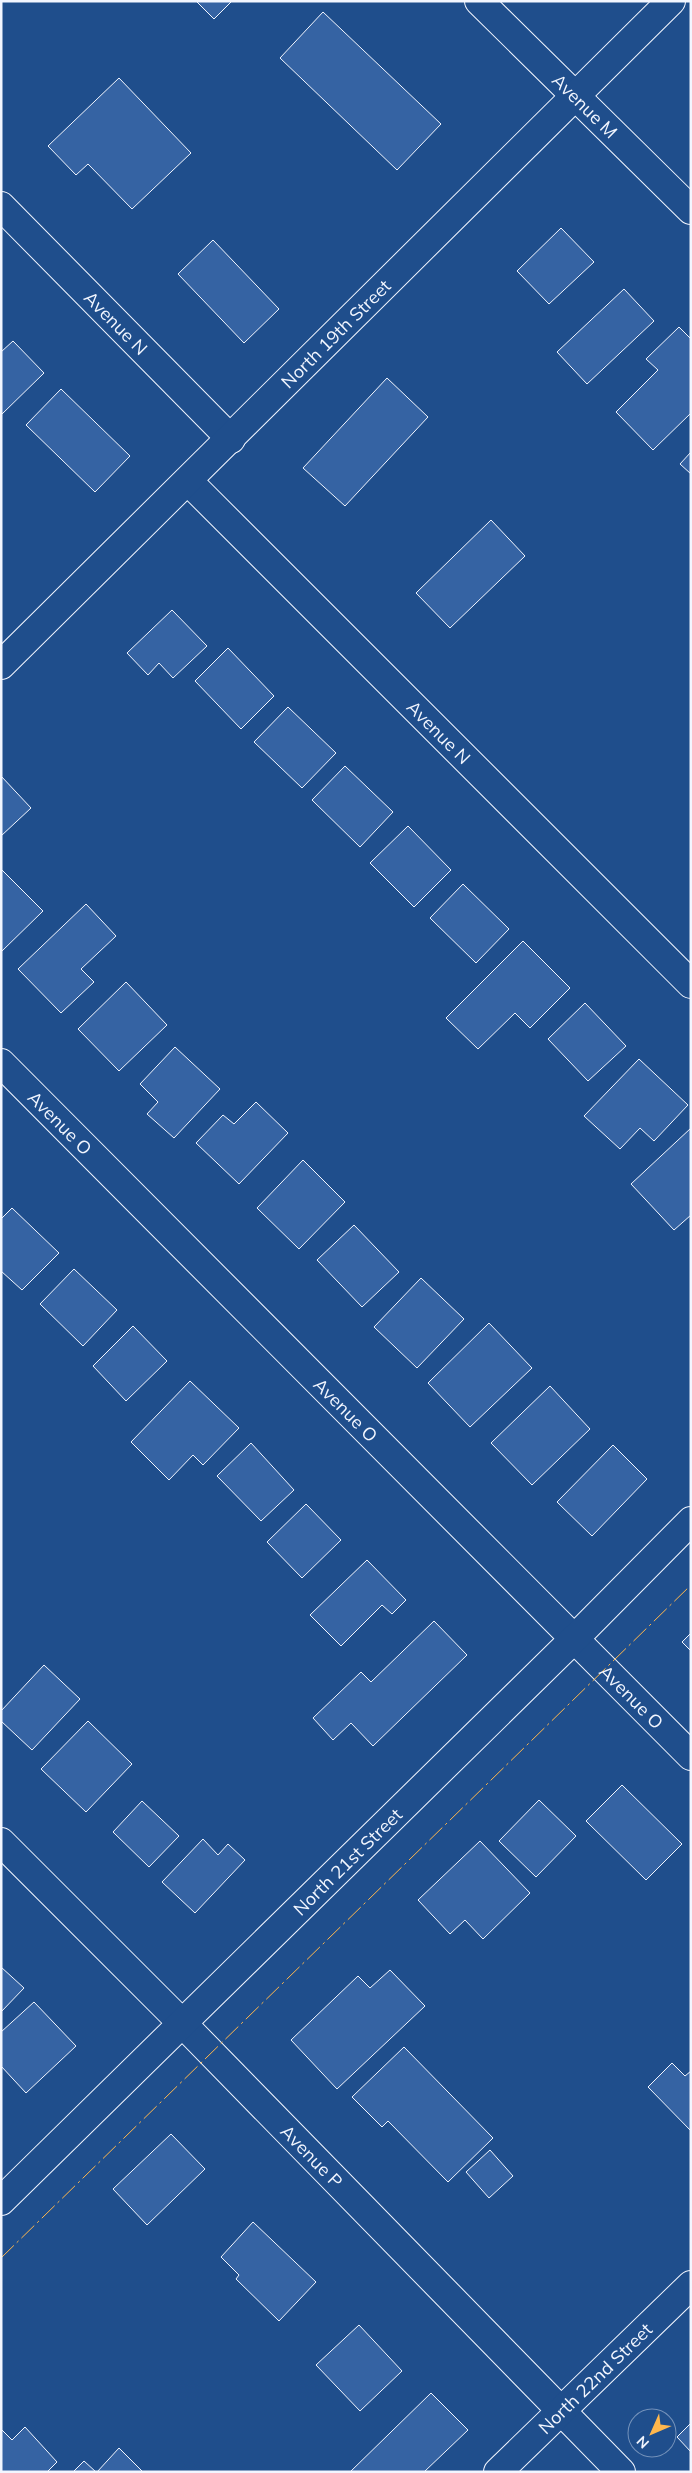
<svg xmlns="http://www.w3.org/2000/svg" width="692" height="2473" font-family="Mulish,sans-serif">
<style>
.building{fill:#3563a3;stroke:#f2f6ff}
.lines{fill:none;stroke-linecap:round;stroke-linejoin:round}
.minor-casing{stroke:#f2f6ff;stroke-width:30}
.minor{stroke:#1f4e8c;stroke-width:28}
.power{stroke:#ffb74d;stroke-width:1;stroke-dasharray:18 4 2.5 4;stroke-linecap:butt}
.labels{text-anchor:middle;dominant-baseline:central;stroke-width:4;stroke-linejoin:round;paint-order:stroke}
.street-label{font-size:18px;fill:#f2f6ff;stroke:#1f4e8c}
</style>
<rect width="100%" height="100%" fill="#1f4e8c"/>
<!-- building -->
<path class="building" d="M196 1H232L214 19Z
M323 12 441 124 397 170 280 58Z
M119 78 191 153 132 209 88 164 76 175 48 146Z
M561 228 594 262 549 304 517 271Z
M213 240 279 309 244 343 178 274Z
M624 289 654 321 587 384 557 352Z
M679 327 691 339V413L653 450 616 412 658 370 646 359Z
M13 341 44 373 1 415V352Z
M387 378 428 417 345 506 303 468Z
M61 389 130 456 95 492 26 425Z
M691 452V474L680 464Z
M491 520 525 556 450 628 416 593Z
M172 610 207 646 173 678 159 663 148 675 127 653Z
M228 648 274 696 241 729 195 681Z
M288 707 336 753 302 788 254 742Z
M345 766 393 812 360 847 312 800Z
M1 776 31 808 1 836Z
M408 826 451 870 414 907 370 863Z
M1 869 43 911 1 952Z
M463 884 509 929 476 963 430 918Z
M86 904 116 936 81 969 94 982 61 1013 18 969Z
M523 941 570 988 530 1028 515 1013 478 1049 446 1018Z
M126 982 167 1025 119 1071 78 1029Z
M585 1003 626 1046 588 1081 548 1039Z
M175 1047 220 1089 174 1138 147 1114 158 1102 140 1084Z
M639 1059 688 1105 654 1141 640 1128 620 1149 584 1116Z
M256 1102 288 1133 239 1184 196 1143 223 1115 234 1124Z
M691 1128V1215L674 1230 631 1184Z
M303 1160 345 1202 299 1249 257 1208Z
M12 1208 59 1253 22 1290 1 1271V1219Z
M354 1225 399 1272 362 1307 317 1260Z
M74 1269 117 1310 83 1346 40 1304Z
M421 1278 464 1319 417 1368 374 1327Z
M489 1323 532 1368 470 1427 428 1383Z
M133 1326 167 1361 126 1401 93 1366Z
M190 1381 239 1428 203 1465 193 1455 169 1480 131 1442Z
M550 1386 590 1429 532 1485 491 1443Z
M251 1443 294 1490 261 1521 217 1476Z
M613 1445 647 1479 592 1536 557 1502Z
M306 1504 341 1540 302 1578 267 1542Z
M367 1560 406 1600 392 1614 382 1605 341 1646 310 1615Z
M434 1621 467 1655 373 1746 351 1723 333 1740 313 1718 361 1672 371 1682Z
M691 1633V1651L682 1642Z
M44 1665 80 1699 32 1750 1 1721V1711Z
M88 1721 132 1764 86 1812 41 1769Z
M622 1785 682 1844 646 1880 586 1821Z
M539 1800 576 1836 536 1877 499 1841Z
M142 1801 179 1836 149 1867 113 1832Z
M203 1839 218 1855 228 1844 245 1860 195 1913 162 1882Z
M480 1841 530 1893 483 1939 465 1920 450 1934 418 1900Z
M1 1967 24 1988 1 2012Z
M390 1970 425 2006 337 2089 291 2040 358 1976 370 1988Z
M34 2002 76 2046 26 2093 1 2066V2032Z
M404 2047 493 2138 448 2182 388 2121 382 2127 352 2097Z
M672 2063 685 2076 691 2071V2131L648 2087Z
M171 2134 205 2169 147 2225 113 2189Z
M490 2150 513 2176 489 2198 466 2172Z
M253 2222 316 2282 279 2321 236 2279 239 2275 221 2257Z
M359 2325 402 2371 360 2411 316 2365Z
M431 2393 468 2430 424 2472H350Z
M691 2423V2452L677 2437Z
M25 2427 57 2462 47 2472H1V2429L12 2440Z
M119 2448 143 2472H97Z
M84 2461 96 2472H73Z"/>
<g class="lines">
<!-- minor casing -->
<g class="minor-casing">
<g id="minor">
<path id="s1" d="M479 1 691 210"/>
<path id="s2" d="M1 206 231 439"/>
<path id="s3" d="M188 481 691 984"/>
<path id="s4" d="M1 665 671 1"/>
<path id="s5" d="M1 1063 691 1756"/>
<path id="s6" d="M1 1842 181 2022 621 2472"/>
<path id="s7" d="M1 2201 573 1640 691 1521"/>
<path id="s8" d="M498 2472 691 2285"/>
</g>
</g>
<!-- minor -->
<use href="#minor" class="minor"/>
<!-- power -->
<path class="power" d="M1 2258 691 1585"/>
</g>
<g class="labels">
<!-- street labels -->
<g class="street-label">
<text stroke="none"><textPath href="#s1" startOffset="149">Avenue M</textPath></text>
<text stroke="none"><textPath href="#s2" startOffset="164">Avenue N</textPath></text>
<text stroke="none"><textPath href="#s4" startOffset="471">North 19th Street</textPath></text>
<text stroke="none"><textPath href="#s3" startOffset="355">Avenue N</textPath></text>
<text stroke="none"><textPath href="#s5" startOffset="84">Avenue O</textPath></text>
<text stroke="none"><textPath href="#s5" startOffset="489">Avenue O</textPath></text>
<text stroke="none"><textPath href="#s5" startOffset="894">Avenue O</textPath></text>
<text stroke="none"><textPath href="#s7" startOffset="485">North 21st Street</textPath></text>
<text stroke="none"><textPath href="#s6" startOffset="442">Avenue P</textPath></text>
<text stroke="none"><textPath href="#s8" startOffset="135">North 22nd Street</textPath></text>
</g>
</g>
<!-- border -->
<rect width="692" height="2473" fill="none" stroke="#f2f6ff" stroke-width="5"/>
<!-- north arrow -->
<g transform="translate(652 2433) rotate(225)"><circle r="24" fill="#1f4e8c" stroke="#7391ba"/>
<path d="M0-4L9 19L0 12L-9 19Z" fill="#ffb74d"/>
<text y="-8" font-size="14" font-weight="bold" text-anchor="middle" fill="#f2f6ff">N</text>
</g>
</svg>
